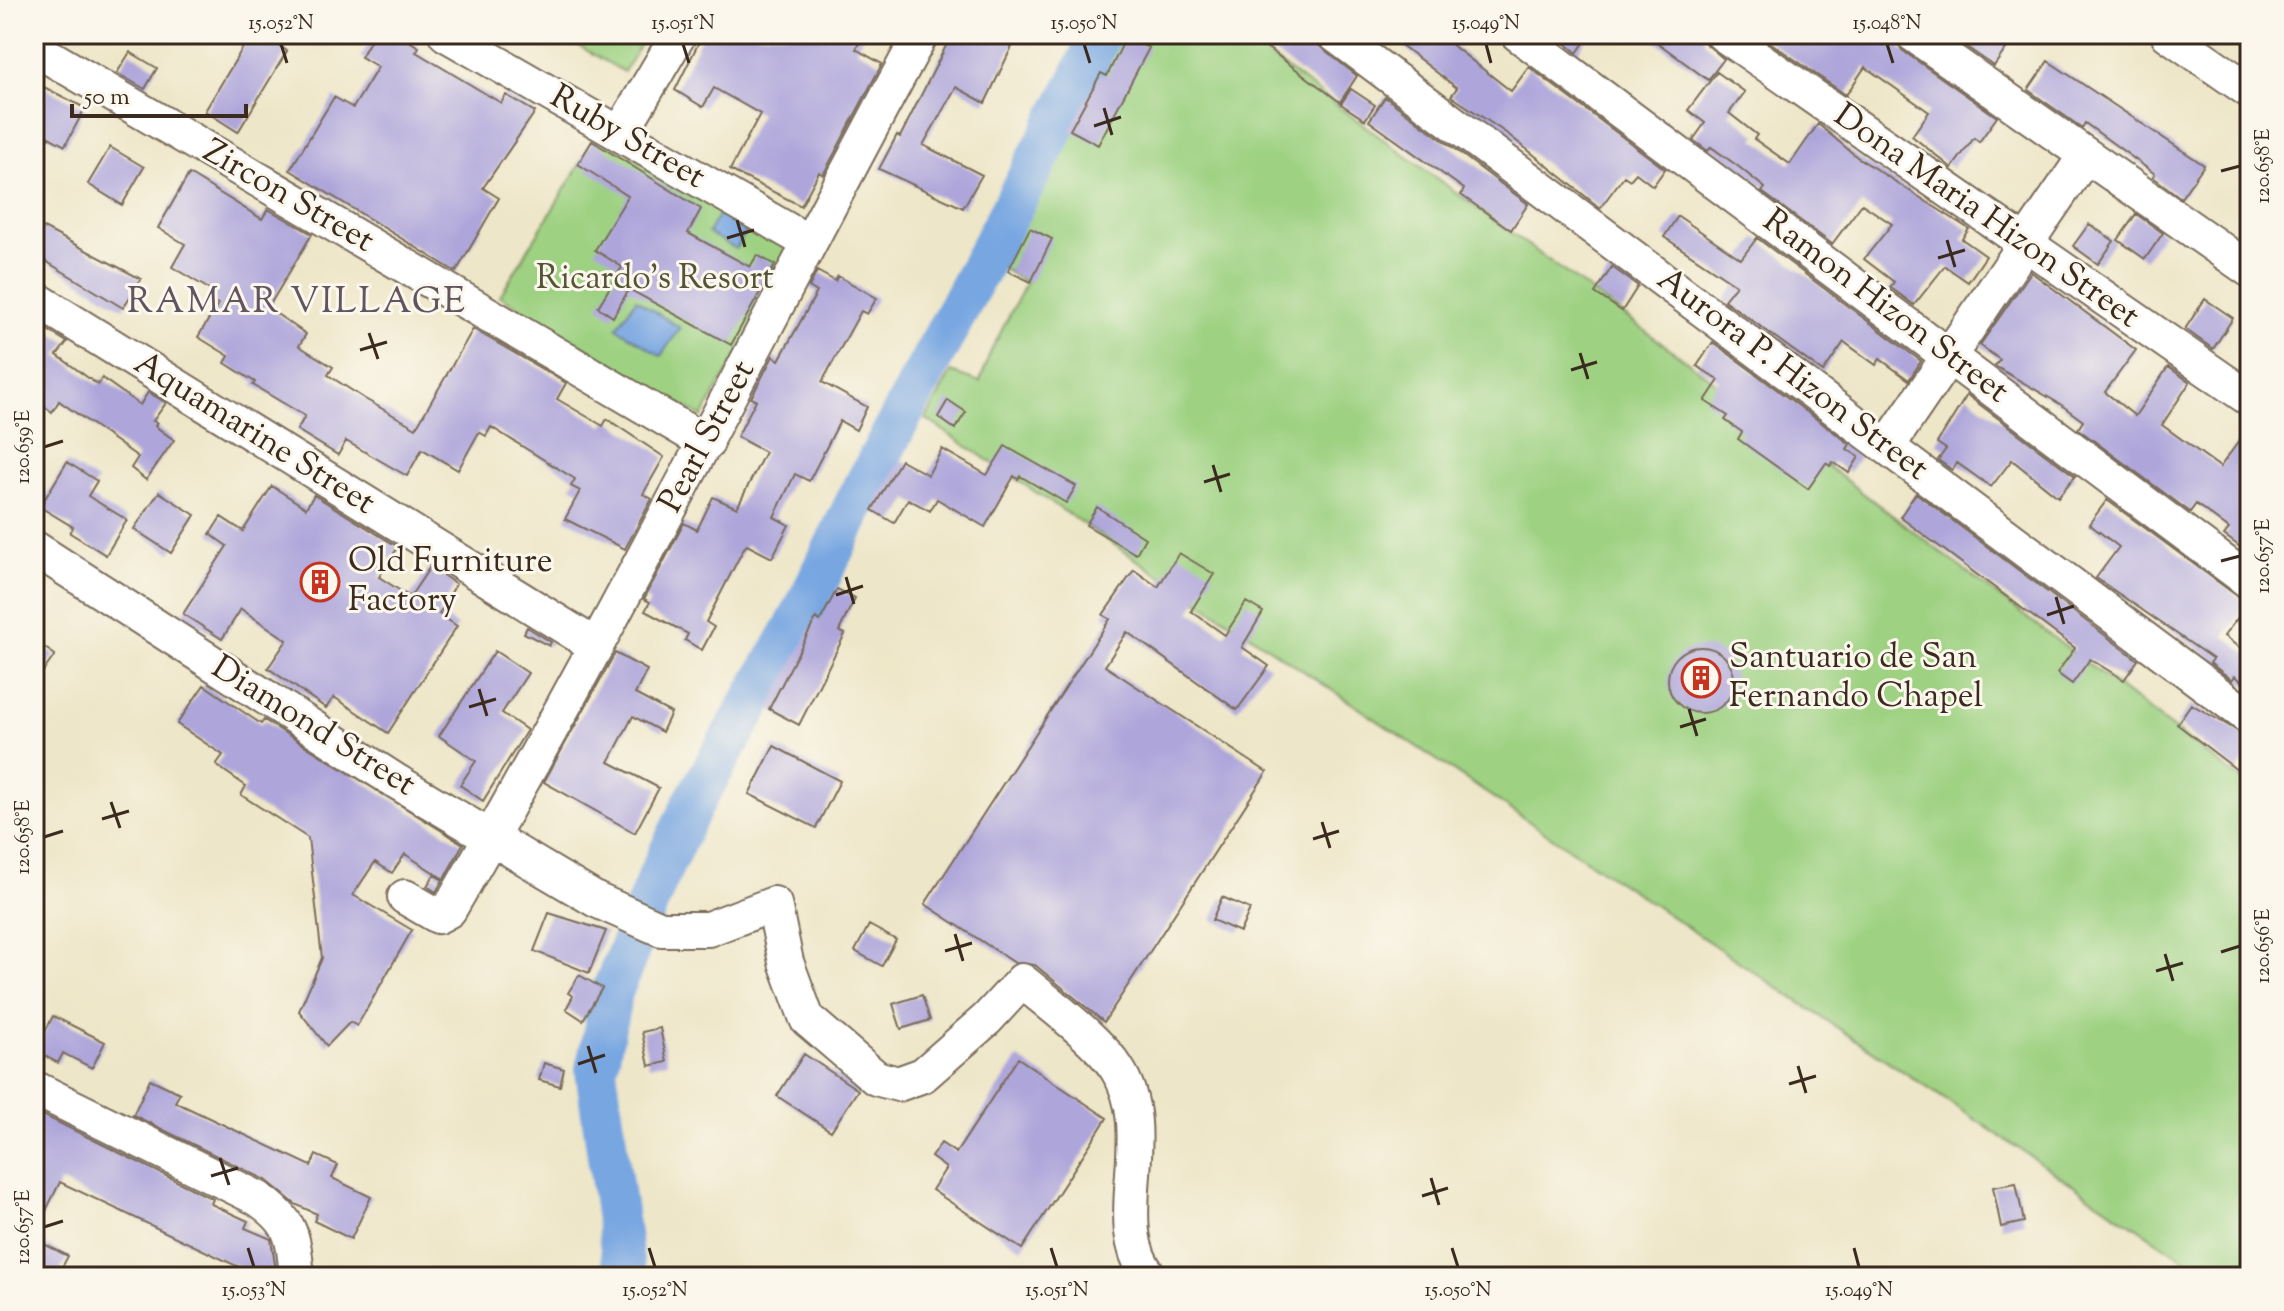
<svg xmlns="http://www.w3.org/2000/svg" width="2284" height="1311" font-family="'Sorts Mill Goudy',serif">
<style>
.green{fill:#9ed182;stroke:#6c7e50;stroke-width:2}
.water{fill:#77a6e1;stroke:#596880;stroke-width:2}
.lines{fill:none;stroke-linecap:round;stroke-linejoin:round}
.river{stroke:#77a6e1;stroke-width:42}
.building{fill:#aea6da}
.minor-casing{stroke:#7a6c5a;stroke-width:38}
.minor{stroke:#fff;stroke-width:34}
.ticks{fill:none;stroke:#3b2a1e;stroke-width:3}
.labels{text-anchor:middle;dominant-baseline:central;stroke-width:6;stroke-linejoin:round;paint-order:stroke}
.street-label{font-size:34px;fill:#3b2a1e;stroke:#fbf7ec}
.park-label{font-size:34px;fill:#545437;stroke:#fbf7ec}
.poi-label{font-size:34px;fill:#3b2a1e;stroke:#fbf7ec;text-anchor:start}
.neighbourhood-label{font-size:36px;letter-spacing:2px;fill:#635560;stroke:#fbf7ec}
.neatline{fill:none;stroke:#3b2a1e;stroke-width:3}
.ticks-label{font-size:20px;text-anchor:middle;fill:#3b2a1e}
</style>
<rect width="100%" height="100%" fill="#fbf7ec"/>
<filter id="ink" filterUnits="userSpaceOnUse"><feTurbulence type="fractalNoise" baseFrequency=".0125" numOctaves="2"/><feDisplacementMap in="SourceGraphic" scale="16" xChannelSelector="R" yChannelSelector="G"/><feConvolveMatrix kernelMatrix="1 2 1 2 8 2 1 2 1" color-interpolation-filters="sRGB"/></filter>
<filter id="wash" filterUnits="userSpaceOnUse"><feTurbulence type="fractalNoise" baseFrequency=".006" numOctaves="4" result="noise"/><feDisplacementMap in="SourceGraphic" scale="32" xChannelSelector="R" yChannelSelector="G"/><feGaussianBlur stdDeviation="1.8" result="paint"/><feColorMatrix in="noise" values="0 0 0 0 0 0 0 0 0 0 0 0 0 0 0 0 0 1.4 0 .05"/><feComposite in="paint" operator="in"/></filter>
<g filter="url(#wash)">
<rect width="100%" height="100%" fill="#eee6c8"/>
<!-- green -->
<path class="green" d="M558 34H646L624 72Z
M1107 34H1239L1748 406 2250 787V1277H2211L926 419 951 372 980 382 989 355 1026 283 1002 268Z
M597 136 796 252 702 417 500 296Z"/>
<!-- water -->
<path class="water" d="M720 212 748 228 736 249 708 233Z
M636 299 680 328 661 356 617 328Z"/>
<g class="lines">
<!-- river -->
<path class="river" d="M625 1277 596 1070 612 992 661 870 694 802 800 618 859 496 1081 77 1100 34"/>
</g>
<g id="blocks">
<!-- building -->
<path class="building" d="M251 34H278L274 42 287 51 238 132 205 111Z
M374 34H397L419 47 416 52 501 103 506 95 535 112 483 188 499 198 456 272 290 170 334 97 353 108 378 67 361 57Z
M703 34H864L856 49 882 64 823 175 819 172 801 206 730 170 760 114 714 88 703 107 675 90Z
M952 34H1018L985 103 956 87 923 145 982 175 963 208 879 169 897 135 900 137Z
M1249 34H1305L1357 76 1340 102Z
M1387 34H1438L1511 91 1529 67 1665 169 1653 186 1636 173 1630 180 1624 176 1600 208 1509 135 1451 96 1457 88Z
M1555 34H1590L1577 53Z
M1646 34H1703L1705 43 1724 59 1708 80Z
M1758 34H1893L1902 50 1997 117 1979 142 1974 138 1952 168 1912 136 1929 112 1865 67 1846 95Z
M1948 34H2016L1994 66Z
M1126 37 1149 48 1098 145 1070 130 1101 73 1107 76Z
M130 52 157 68 145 89 117 73Z
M2048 61 2204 165 2181 198 2153 177 2155 174 2085 123 2082 128 2028 90Z
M1717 72 1745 92 1729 113 1757 135 1754 139 1790 164 1818 124 1857 157 1969 229 1962 239 1986 256 1968 282 1945 266 1914 305 1890 287 1894 282 1864 259 1892 224 1862 204 1832 244 1762 192 1765 188 1739 167 1711 147 1708 151 1693 140 1705 123 1688 110Z
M34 82 85 108 65 146 34 129Z
M1351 89 1375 105 1365 120 1341 104Z
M1385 97 1528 204 1511 230 1461 195 1464 189 1369 121Z
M592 141 701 209 688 233 750 267 757 255 775 265 731 345 629 289 613 317 598 307 622 267 595 250 628 196 578 164Z
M110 147 144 167 122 205 88 184Z
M189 174 262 219 268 209 312 234 268 308 306 334 299 346 333 367 328 375 365 399 416 428 473 329 566 383 557 399 603 426 607 419 664 457 643 494 652 499 625 549 565 519 580 491 571 486 575 479 491 427 486 436 479 432 458 470 422 449 407 476 346 441 338 455 297 430 305 416 253 385 255 382 225 363 229 356 198 337 218 304 210 299 214 292 172 267 185 244 158 228Z
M2136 214 2163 233 2145 259 2118 240Z
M1678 216 1741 259 1757 238 1921 361 1909 380 1880 359 1876 365 1844 342 1823 372 1724 300 1736 285 1664 237Z
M34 223 141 279 123 308 34 254Z
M2089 224 2114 241 2098 264 2073 246Z
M1030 228 1052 239 1031 282 1008 271Z
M1612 267 1638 286 1622 311 1595 293Z
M817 271 835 281 838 276 877 298 867 314 861 311 822 382 867 407 856 430 840 421 809 481 795 474 774 517 789 525 772 558 747 545 744 548 706 622 714 627 702 650 685 640 688 634 645 611 650 602 644 599 684 523 697 530 713 497 737 508 765 452 737 437 756 400 751 398 773 356 779 360 817 292 809 287Z
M2031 272 2136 350 2105 392 2135 416 2168 367 2190 382 2162 425 2220 467 2250 426V554L2224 535 2229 529 2196 504 2190 512 2078 429 2083 421 2060 404 1995 366 2000 360 1980 345Z
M2205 299 2233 318 2213 349 2185 329Z
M34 322 67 342 57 355 98 385 102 378 140 405 148 392 166 403 153 421 157 423 155 426 174 440 146 480 131 468 138 457 59 401 52 412 34 399V385L48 366 34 356Z
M1713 342 1850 444 1847 449 1859 457 1849 473 1833 462 1830 466 1826 463 1808 489 1738 439 1742 432 1725 420 1728 416 1705 401 1719 380 1697 366Z
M1967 395 2075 476 2058 497 2012 460 1991 487 1957 463 1952 470 1938 460 1946 449 1937 443Z
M948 400 966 412 955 429 938 417Z
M1005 446 1076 486 1066 503 1020 476 1018 479 1014 476 985 527 937 499 930 511 908 499 894 523 872 510 901 460 928 475 942 449 987 475Z
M67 462 97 481 88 496 127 520 106 555 70 533 73 527 40 507Z
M272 486 306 508 314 495 398 547 379 577 410 597 430 567 456 584 439 614 457 626 388 733 334 697 326 708 268 668 287 640 241 609 222 639 183 614 227 546 210 534 221 517 243 531Z
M159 492 195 515 171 553 134 529Z
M1916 493 2138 660 2124 680 2090 659 2072 684 2057 673 2075 648 1900 517Z
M2107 500 2248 604 2224 636 2250 656V688L2235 676 2232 680 2210 663 2213 659 2096 578 2119 547 2089 524Z
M1097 507 1145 538 1136 554 1086 525Z
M1179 553 1214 574 1191 611 1225 635 1246 602 1263 612 1242 647 1269 666 1237 710 1127 632 1105 666 1267 772 1104 1022 1035 965 1015 963 925 904 1110 619 1103 615 1134 570 1158 587Z
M837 589 855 598 839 631 845 634 799 725 769 709 816 618 820 621Z
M527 627 551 642 549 646 524 633Z
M34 640 55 655 34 684Z
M1668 680a33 33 0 1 1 66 0a33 33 0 1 1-66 0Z
M495 651 528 673 502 713 527 730 483 801 460 785 476 761 439 736Z
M615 653 647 670 635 694 671 713 662 732 633 716 609 762 659 788 635 833 544 782Z
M204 685 261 724 264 720 463 844 444 879 405 854 392 873 375 862 353 895 412 930 357 1026 350 1022 327 1046 299 1011 322 958 308 838 241 795 246 786 216 765 223 755 177 724Z
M2191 704 2250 738V752L2237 770 2177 724Z
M774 746 840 781 816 828 749 794Z
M434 875 443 880 436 892 427 886Z
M1222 897 1250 909 1240 932 1212 920Z
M549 913 606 931 589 973 534 951Z
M869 925 896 940 882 966 855 951Z
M579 975 602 988 583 1020 566 1009 573 996 568 993Z
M922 995 930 1020 901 1029 893 1004Z
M53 1016 105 1042 92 1068 63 1053 58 1063 35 1051Z
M660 1028 667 1062 649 1066 642 1032Z
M804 1054 858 1090 831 1131 777 1096Z
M1018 1058 1107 1118 1022 1249 932 1190 946 1168 931 1157 941 1143 956 1153Z
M544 1063 564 1069 560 1086 539 1080Z
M150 1079 180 1093 175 1102 311 1166 316 1155 338 1165 332 1178 371 1197 351 1239 314 1221 317 1214 295 1204 266 1180 133 1115Z
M41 1114 213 1199 211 1204 248 1221 245 1228 271 1239 277 1277H238L241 1268 60 1182 34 1235V1128Z
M2016 1183 2024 1222 2001 1227 1993 1187Z
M34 1239 68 1256 57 1277H34Z"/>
</g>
</g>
<g filter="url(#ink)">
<use href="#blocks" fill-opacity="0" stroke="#7a6c5a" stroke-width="2"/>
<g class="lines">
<!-- minor casing -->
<g class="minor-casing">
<path id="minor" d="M446 34 808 242
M1334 34 2250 718
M1518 34 2250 582
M1723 34 2250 399
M1913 34 2250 270
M2168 34 2250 91
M34 48 707 443
M620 134 679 34
M34 298 596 646
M1887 447 2086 155
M34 548 394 780 596 900 661 929H708L774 904 786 962 807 1019 876 1078 898 1084 923 1075 987 1019 1022 981C1049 1003 1099 1041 1117 1069 1160 1134 1105 1224 1150 1277
M405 897 438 916 449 910C615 623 763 326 921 34
M34 1088 257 1198C293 1222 293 1236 297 1277"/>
</g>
<!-- minor -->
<use href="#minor" class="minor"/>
</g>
</g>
<!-- ticks -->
<path class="ticks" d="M281 44 287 63M683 44 689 63M1084 44 1090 63M1486 44 1491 63M1887 44 1893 63M1104 108 1112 135M1094 126 1121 117M2221 171 2240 166M737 220 745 247M727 238 754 230M1947 240 1955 267M1938 258 1965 250M369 333 378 359M360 350 387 342M1580 353 1588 379M1571 370 1597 362M44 447 63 441M1213 465 1221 492M1204 482 1230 474M2221 561 2240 556M846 577 854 604M836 595 863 586M2056 597 2064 624M2047 615 2074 606M479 689 487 716M469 707 496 699M1689 709 1697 736M1680 727 1706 719M111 802 120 828M102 819 129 811M1322 822 1330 848M44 837 63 831M1313 839 1339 831M955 934 963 961M945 951 972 943M2221 952 2240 946M2165 954 2173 981M2156 971 2183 963M588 1046 596 1073M578 1064 605 1055M1798 1066 1806 1093M1789 1084 1816 1076M220 1158 229 1185M211 1176 238 1168M1431 1178 1439 1205M1422 1196 1448 1188M44 1227 63 1221M248 1248 254 1267M649 1248 655 1267M1051 1248 1057 1267M1452 1248 1458 1267M1854 1248 1859 1267"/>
<!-- icons -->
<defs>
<g id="building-ring" transform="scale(2)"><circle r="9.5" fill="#fbf7ec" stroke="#c8321e" stroke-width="1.5"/><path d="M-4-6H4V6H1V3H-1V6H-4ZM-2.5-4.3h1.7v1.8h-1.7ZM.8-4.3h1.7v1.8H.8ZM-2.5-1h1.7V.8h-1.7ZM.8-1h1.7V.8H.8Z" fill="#c8321e"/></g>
</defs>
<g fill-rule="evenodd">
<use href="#building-ring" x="320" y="582"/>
<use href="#building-ring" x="1701" y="678"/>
</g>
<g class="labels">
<!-- street labels -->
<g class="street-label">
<text transform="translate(627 138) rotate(30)">Ruby Street</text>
<text transform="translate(288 197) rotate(30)">Zircon Street</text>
<text transform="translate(1986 217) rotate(35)">Dona Maria Hizon Street</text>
<text transform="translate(1885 307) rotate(37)">Ramon Hizon Street</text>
<text transform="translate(1792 375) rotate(37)">Aurora P. Hizon Street</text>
<text transform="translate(254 434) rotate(32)">Aquamarine Street</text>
<text transform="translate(708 437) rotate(-62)">Pearl Street</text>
<text transform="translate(313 727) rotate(32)">Diamond Street</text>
</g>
<!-- park labels -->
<g class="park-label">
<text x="655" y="279">Ricardo's Resort</text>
</g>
<!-- poi labels -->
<g class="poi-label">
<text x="348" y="562">Old Furniture<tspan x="348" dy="39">Factory</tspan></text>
<text x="1729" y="658">Santuario de San<tspan x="1729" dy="39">Fernando Chapel</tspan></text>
</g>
<!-- neighbourhood labels -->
<g class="neighbourhood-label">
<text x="297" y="303">RAMAR VILLAGE</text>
</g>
</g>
<!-- margin -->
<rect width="2284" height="1311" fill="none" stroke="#fbf7ec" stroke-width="88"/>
<!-- scale -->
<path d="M72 104v12h174v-12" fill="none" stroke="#3b2a1e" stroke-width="4"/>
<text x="84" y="104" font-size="24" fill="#3b2a1e" stroke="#fbf7ec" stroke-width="6" paint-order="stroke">50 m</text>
<rect x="44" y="44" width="2196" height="1223" class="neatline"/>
<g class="ticks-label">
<text x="281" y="29">15.052°N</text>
<text x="683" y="29">15.051°N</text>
<text x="1084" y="29">15.050°N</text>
<text x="1486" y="29">15.049°N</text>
<text x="1887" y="29">15.048°N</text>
<text transform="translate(2262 166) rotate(-90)" y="7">120.658°E</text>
<text transform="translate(22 447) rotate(-90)" y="7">120.659°E</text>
<text transform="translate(2262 556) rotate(-90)" y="7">120.657°E</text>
<text transform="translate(22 837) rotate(-90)" y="7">120.658°E</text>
<text transform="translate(2262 946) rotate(-90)" y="7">120.656°E</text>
<text transform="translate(22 1227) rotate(-90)" y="7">120.657°E</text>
<text x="254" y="1296">15.053°N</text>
<text x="655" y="1296">15.052°N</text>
<text x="1057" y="1296">15.051°N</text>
<text x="1458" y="1296">15.050°N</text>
<text x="1859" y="1296">15.049°N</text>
</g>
</svg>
